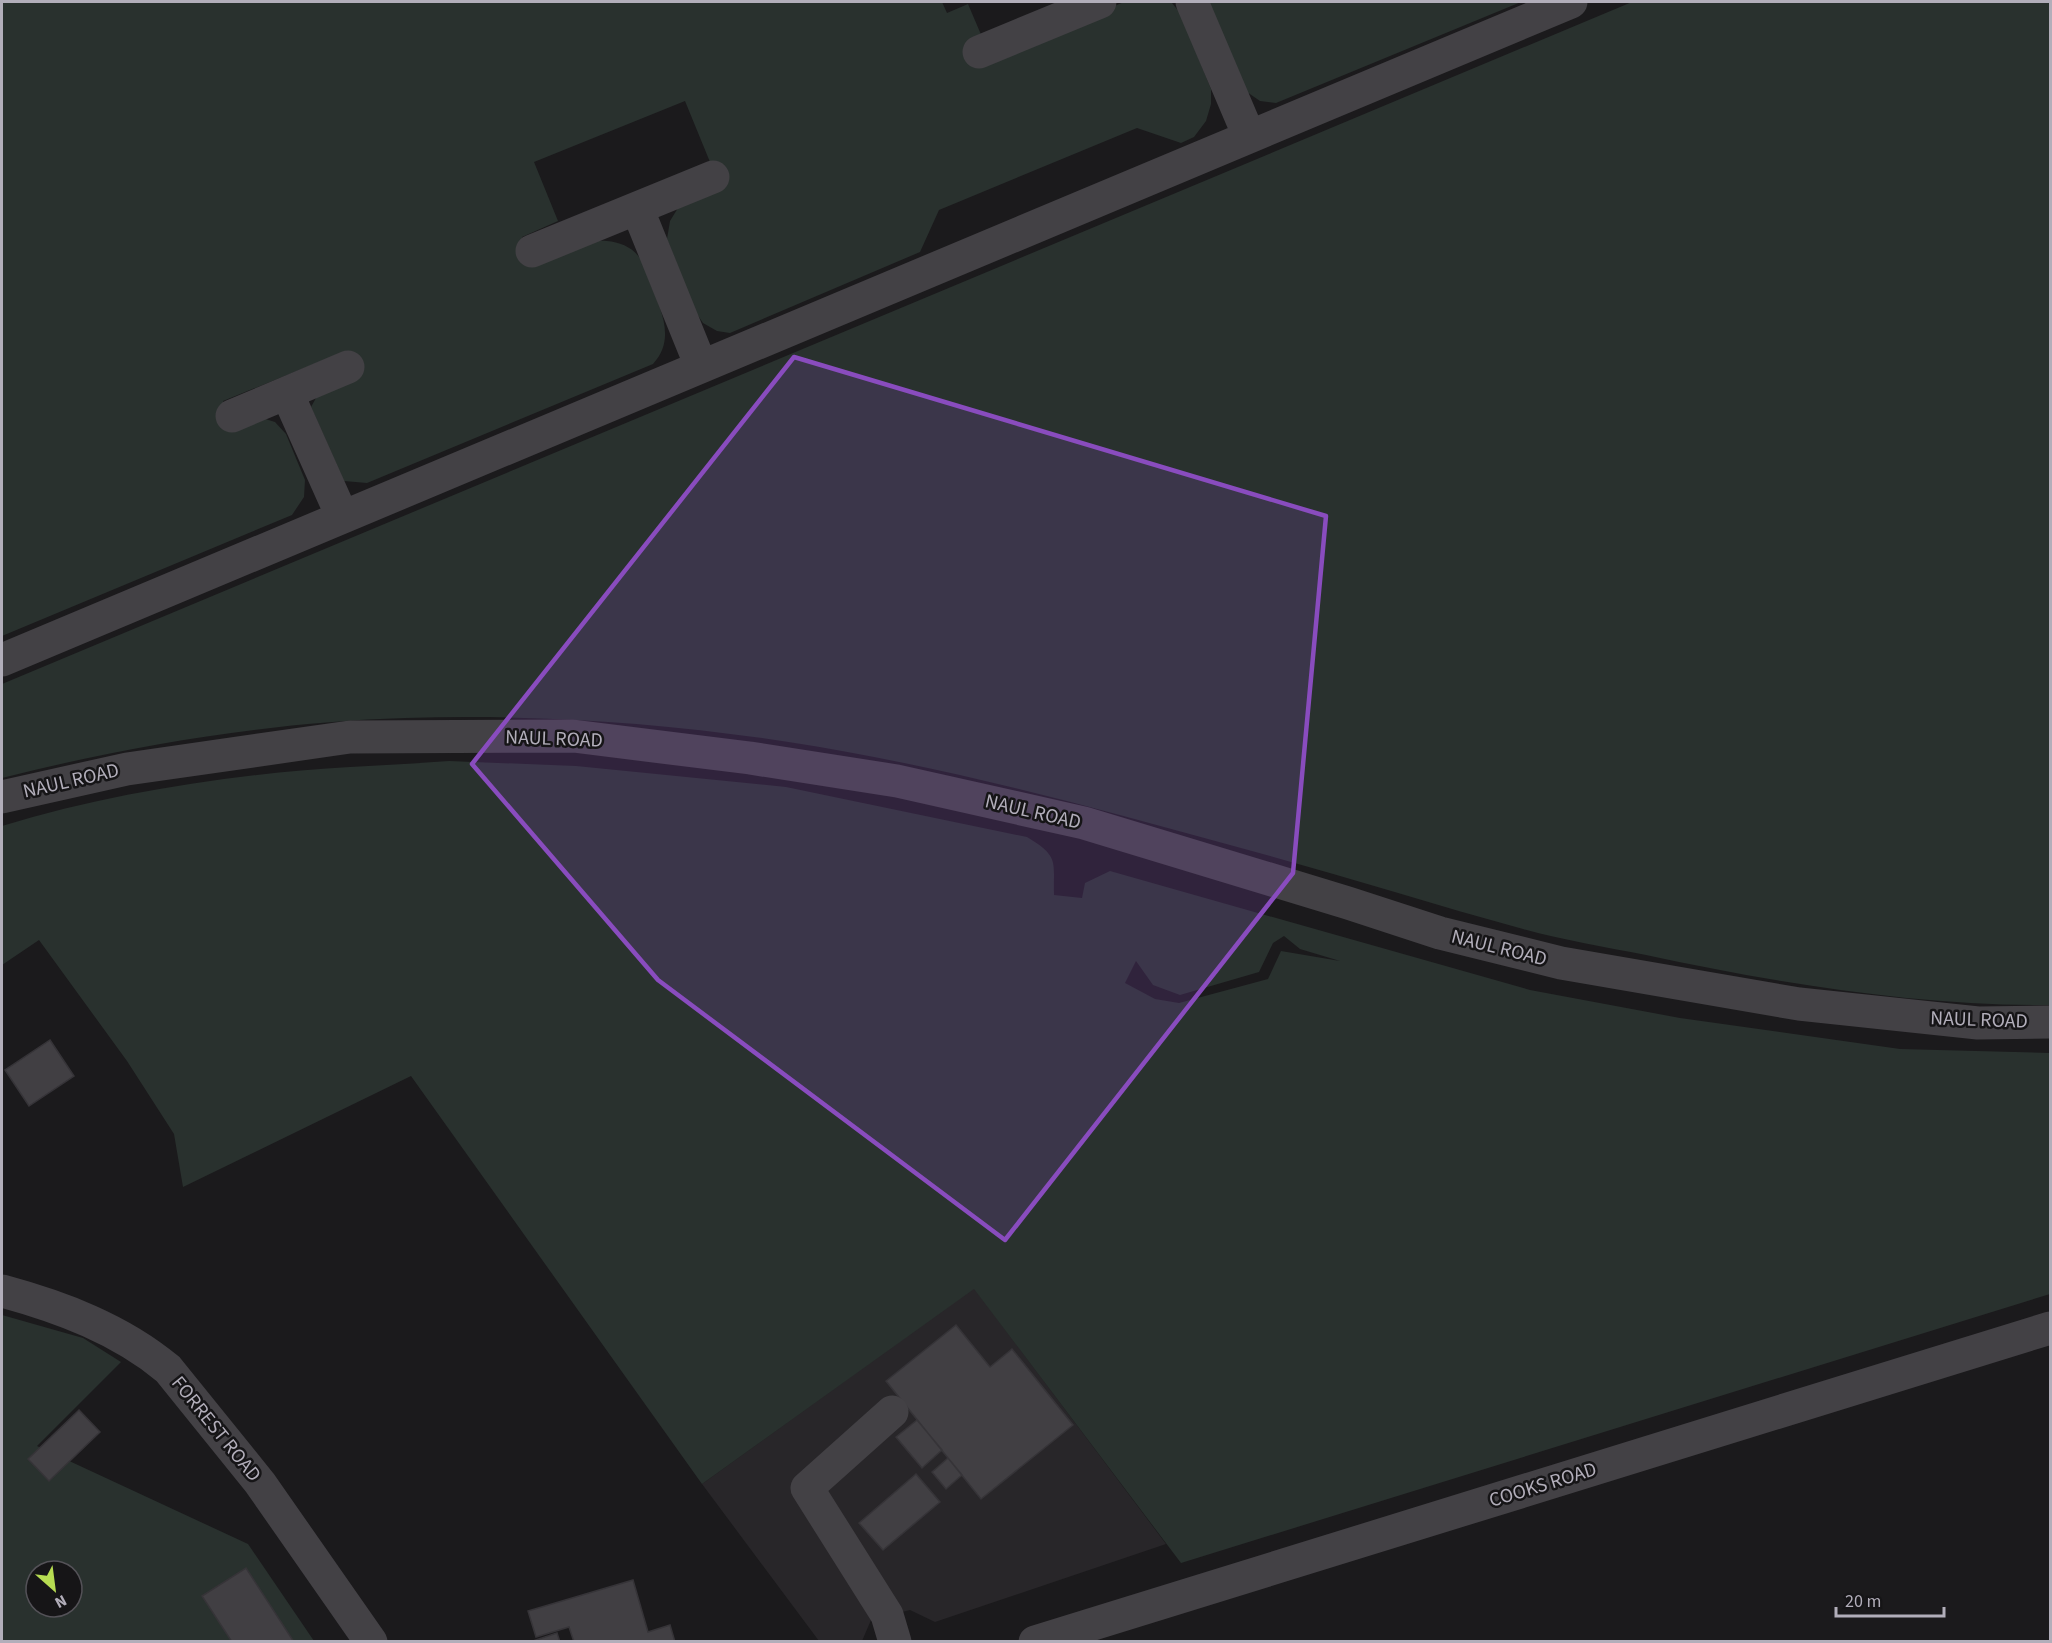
<svg xmlns="http://www.w3.org/2000/svg" width="2052" height="1643" font-family="'Source Sans 3',sans-serif">
<style>
.built{fill:#282629}
.green{fill:#29312e;fill-rule:evenodd}
.building{fill:#413f43;stroke:#363438;stroke-width:1.5}
.lines{fill:none;stroke-linecap:round;stroke-linejoin:round}
.minor{stroke:#434145;stroke-width:33}
.marked{fill:#894cbe;fill-opacity:0.2;stroke:#894cbe;stroke-width:4.5;stroke-linejoin:round}
.labels{text-anchor:middle;dominant-baseline:central;stroke-width:5;stroke-linejoin:round;paint-order:stroke}
.street-label{font-size:20px;fill:#b2aeba;stroke:#161517}
</style>
<rect width="100%" height="100%" fill="#1b1a1c"/>
<!-- built -->
<path class="built" d="M974 1288 1166 1544 935 1622 910 1610 871 1620 862 1641H819L702 1484Z"/>
<!-- green -->
<path class="green" d="M2 2H942L947 13 968 4 991 58 1124 2H1168L1172 3 1180 13 1211 89V104L1206 121 1194 137 1181 143 1137 128 939 210 920 252 730 333 717 331 703 323 695 311 667 239 670 221 681 203 719 184 685 101 534 162 558 221 522 237 534 265C556 256 582 238 607 241 619 242 632 247 639 257 644 264 647 275 650 283 661 310 676 339 653 364L367 483 344 481 311 407 341 353 223 401 232 422 259 417 275 422 286 434 305 480 304 497 292 515 2 636Z
M1207 2H1521L1276 103 1260 101 1244 90Z
M1632 2H2050V1005C1917 1006 1776 983 1646 955 1605 947 1563 940 1523 929 1425 902 1328 871 1230 845 1113 813 994 780 874 757 721 727 562 713 405 718 271 722 132 745 2 778V684Z
M449 761 576 766 786 787 1027 837C1060 857 1053 861 1054 895L1082 898 1085 883 1110 871 1530 990 1680 1018 1900 1049 2050 1053V1294L1181 1563 974 1289 702 1484 411 1076 183 1187 174 1134 127 1061 39 940 2 965V826C84 801 171 785 257 775 320 767 385 766 449 761ZM1284 936 1300 949 1340 961 1281 951 1268 979 1179 1003 1155 999 1125 983 1136 961 1153 985 1180 995 1259 972 1273 943Z
M2 1315 83 1338 121 1362 37 1446 248 1544 314 1641H2ZM36 1571H72V1607H36Z"/>
<!-- building -->
<path class="building" d="M50 1040 74 1076 29 1106 5 1070Z
M956 1325 990 1367 1012 1349 1073 1425 981 1499 886 1381Z
M79 1410 100 1432 49 1481 28 1459Z
M917 1420 942 1450 922 1468 896 1437Z
M948 1458 962 1475 946 1489 932 1472Z
M916 1474 940 1502 883 1550 859 1523Z
M246 1568 294 1642H232L202 1596Z
M633 1580 648 1632 670 1625 675 1642H574L569 1627 536 1637 528 1611Z
M557 1633 560 1642H530Z"/>
<g class="lines">
<!-- minor -->
<path class="minor" d="M1192 2 1249 136
M979 52 1100 2
M637 208 701 366
M532 251 713 177
M287 393 342 516
M232 416 348 367
M2 660 1571 2
M2 797 127 769 350 737 573 736 750 758 897 781 1084 823 1348 903 1440 933 1561 963 1799 1004 1978 1023 2050 1022
M2 1291C61 1307 120 1329 168 1369L260 1483 371 1642
M892 1412 807 1488 887 1615 895 1642
M1035 1642 2050 1328"/>
</g>
<!-- marked area -->
<path class="marked" d="M794 357 1326 516 1293 873 1005 1240 658 980 472 764Z"/>
<g class="labels">
<!-- street labels -->
<g class="street-label">
<text transform="translate(554 739) rotate(2)">NAUL ROAD</text>
<text transform="translate(71 781) rotate(-13)">NAUL ROAD</text>
<text transform="translate(1033 812) rotate(13)">NAUL ROAD</text>
<text transform="translate(1499 948) rotate(14)">NAUL ROAD</text>
<text transform="translate(1979 1020) rotate(2)">NAUL ROAD</text>
<text transform="translate(216 1429) rotate(51)">FORREST ROAD</text>
<text transform="translate(1543 1485) rotate(-17)">COOKS ROAD</text>
</g>
</g>
<!-- border -->
<rect width="2052" height="1643" fill="none" stroke="#b2aeba" stroke-width="6"/>
<!-- north arrow -->
<g transform="translate(54 1589) rotate(152)"><circle r="28" fill="#161517" stroke="#545258" stroke-width="1.5"/>
<path d="M0-4.5L10 22L0 15L-10 22Z" fill="#b7dc52"/>
<text y="-9" font-size="16" font-weight="bold" text-anchor="middle" fill="#b2aeba">N</text>
</g>
<!-- scale -->
<path d="M1836 1607v9h108v-9" fill="none" stroke="#b2aeba" stroke-width="3"/>
<text x="1845" y="1607" font-size="18" fill="#b2aeba" stroke="#161517" stroke-width="4.5" paint-order="stroke">20 m</text>
</svg>
